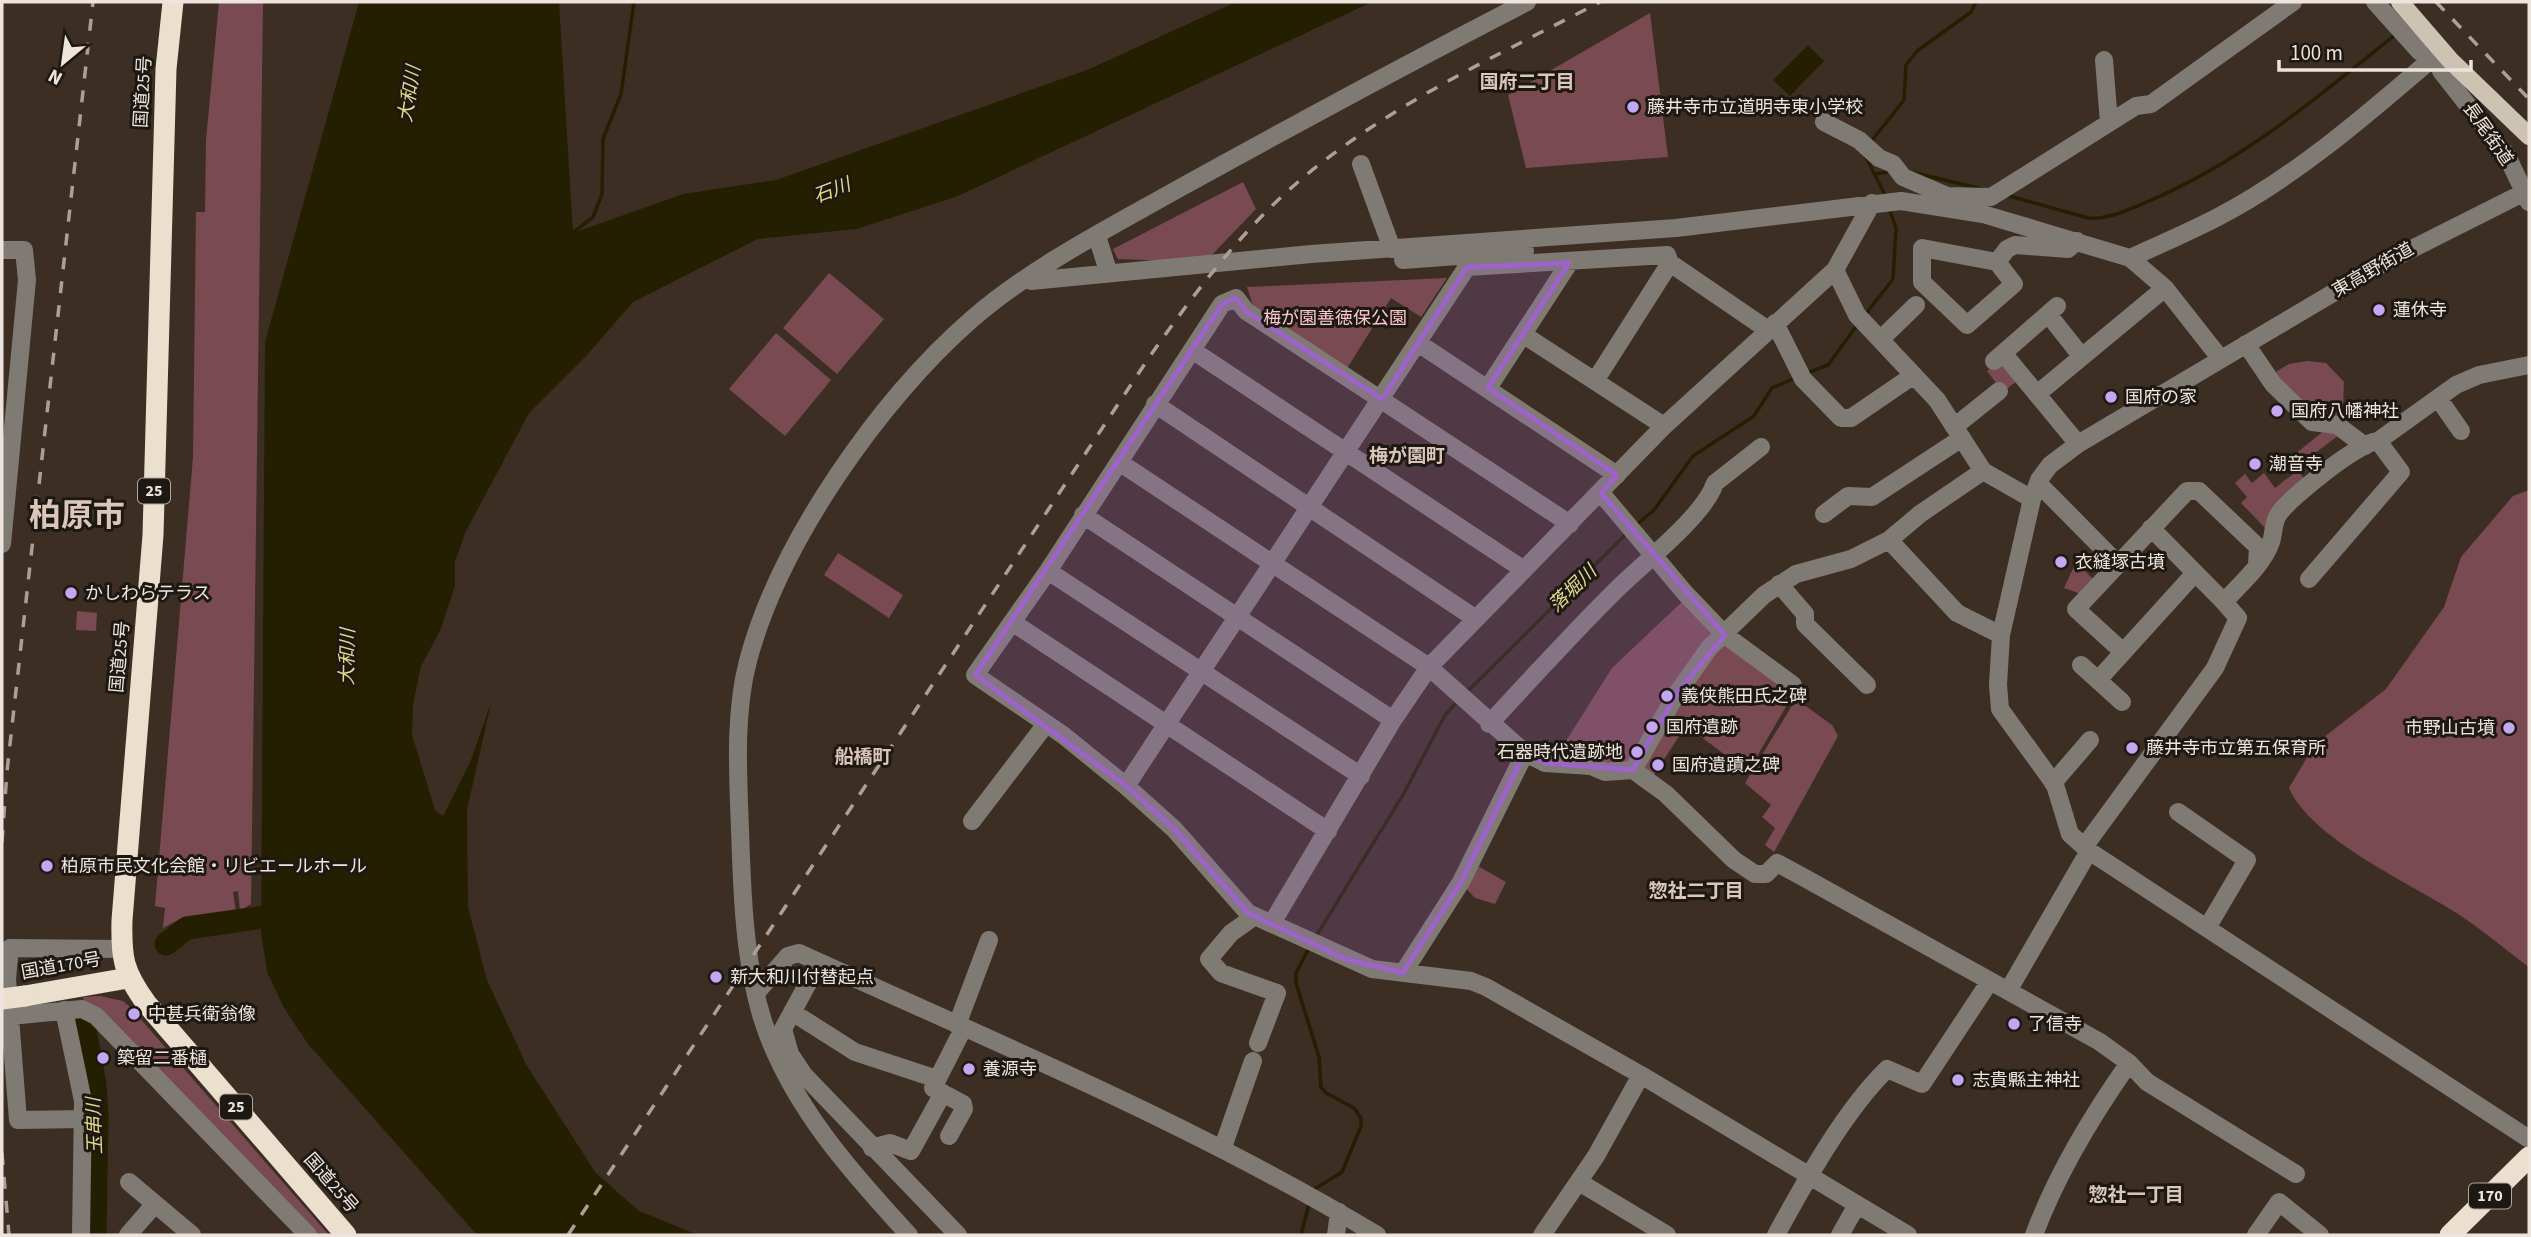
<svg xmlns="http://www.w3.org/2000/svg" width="2531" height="1237" font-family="'Source Sans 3','Noto Sans JP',sans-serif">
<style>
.green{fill:#794a51}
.water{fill:#241f00}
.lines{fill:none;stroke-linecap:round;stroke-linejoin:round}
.stream{stroke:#241f00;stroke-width:3.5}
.river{stroke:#241f00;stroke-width:23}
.minor{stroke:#7f7a73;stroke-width:18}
.major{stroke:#cdc3b3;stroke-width:18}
.highway{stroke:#ebdfcd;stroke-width:21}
.rail{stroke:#ab9f98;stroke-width:3.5;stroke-dasharray:12 12;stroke-linecap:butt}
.highway-bridge{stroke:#ebdfcd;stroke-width:21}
.marked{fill:#9e63c8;fill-opacity:0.2;stroke:#9e63c8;stroke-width:5;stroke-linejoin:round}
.poi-dot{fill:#c3a7f2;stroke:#1e1813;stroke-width:2.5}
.labels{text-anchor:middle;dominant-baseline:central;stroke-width:6;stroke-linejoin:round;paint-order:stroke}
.shield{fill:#1e1813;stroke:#b0a7a1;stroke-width:2}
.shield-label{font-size:16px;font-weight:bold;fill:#eee4de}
.street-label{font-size:18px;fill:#eee4de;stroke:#1e1813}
.poi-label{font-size:18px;fill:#eee4de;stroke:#1e1813;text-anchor:start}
.park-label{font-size:18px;fill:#f9c8ce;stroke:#1e1813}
.neighbourhood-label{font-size:19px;font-weight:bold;fill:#dac7ba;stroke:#1e1813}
.water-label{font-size:19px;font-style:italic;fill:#e2d98f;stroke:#1e1813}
.town-label{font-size:32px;font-weight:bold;fill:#dac7ba;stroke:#1e1813}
</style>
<rect width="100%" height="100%" fill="#3d2e24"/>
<!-- green -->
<path class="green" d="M219 2H263L251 904 240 911 238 891 233 892 236 912 180 919 163 928 165 908 155 906 193 457 196 212H205L206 140Z
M1650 13 1668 157 1526 168 1508 95Z
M1243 182 1256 209 1205 262 1118 259 1113 249Z
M829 273 884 319 837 374 783 328Z
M1447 278 1421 317 1391 298 1346 370 1254 309 1247 287Z
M776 333 831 380 785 436 729 389Z
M2001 360 2018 380 2003 392 1987 371Z
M2307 361 2326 363 2344 382 2343 407 2336 419 2320 420 2271 375 2289 364Z
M2325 430 2343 432 2302 463 2295 454Z
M2298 470 2307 483 2266 529 2241 503 2247 497 2235 483 2245 474 2252 483 2264 473 2275 488Z
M2529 490V967C2503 948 2478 926 2450 909 2405 881 2310 837 2289 788L2315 744 2386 689 2444 607 2461 557 2513 496Z
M838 553 903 595 889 618 824 575Z
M2076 562 2094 580 2081 594 2064 588Z
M1686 598 1719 633 1628 765 1554 760 1612 668Z
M77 611 97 613 96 631 76 630Z
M1726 644 1792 696 1748 772 1672 715 1711 653Z
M1796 699 1832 725 1838 736 1774 852 1765 845 1775 828 1762 817 1771 805 1745 783Z
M1668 715 1685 727 1652 778 1637 768Z
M1476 865 1506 882 1495 904 1475 898 1463 885Z
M100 996 123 1001 131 1008 329 1235H313L84 1001 83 997Z"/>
<!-- water -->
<path class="water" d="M359 2H559L573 233 683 194 776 180 1087 70 1236 2H1372L958 196 857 229 758 239 633 302 588 354 529 413 465 533 455 562V586L440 631 421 666 413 705 412 735 435 810 443 816 471 760 491 703 467 810 468 907 487 980 526 1064 595 1172 639 1211 698 1235H477L308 1044 284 1008 267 972 261 932 265 342Z
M1808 45 1824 61 1790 96 1773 80Z"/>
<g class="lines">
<!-- stream -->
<path class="stream" d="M2418 3 2419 2
M1870 143 1904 100 1906 65 1917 51 1971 12 1976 2
M1866 157 1886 197
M1911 172 1982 189
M1876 174 1893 171
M2006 195 2088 218C2108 220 2130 209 2149 201 2243 161 2318 97 2396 34
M570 235 593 217 602 194 603 139 621 94 634 2
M1865 315 1893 279 1896 228 1889 208
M1807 373 1828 365 1858 324
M1636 525 1654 510 1693 456 1754 416 1772 388 1797 377
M1467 692 1628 532
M1315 938 1404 793 1445 715 1459 700
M1309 948 1296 973V983L1319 1057 1321 1087 1326 1093 1354 1108 1361 1118V1126L1342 1172 1313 1190
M1301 1235 1309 1204"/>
<!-- river -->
<path class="river" d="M166 944 187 928 291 913
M83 1017 95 1085 97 1115 95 1235"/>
<!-- minor -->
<path class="minor" d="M2375 2 2420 52
M2104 60 2109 123
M2441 71 2506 154 2529 202
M1824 122 1859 140 1879 158 1893 164 1903 177 1947 196
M1361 164 1392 249
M2529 190 2382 264 2078 444 2050 465 2039 480 2032 499 2001 635 1998 685 2000 709 2055 785 2070 834 2089 851 2529 1139
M1945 208 1947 196 1991 197 2136 106 2151 104 2293 2
M1097 236 1108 271
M1922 248 1997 262 2014 284 1967 325 1922 282Z
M2 250H24L27 280 2 544
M1466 257 1467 267 1667 255 1670 263 1768 330
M2130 258C2159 245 2189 232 2218 217 2299 175 2372 110 2441 51
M1403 260 1525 251
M1997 262 2007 249 2015 245 2068 249 2077 241
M1835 270 1857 315 1937 400 1983 471 2032 499
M1031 281 1311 254 1676 228 1901 201 1983 214 2130 258 2165 288 2220 358
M2048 314 2082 357
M1775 323 1803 379 1841 418H1851L1914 375
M1524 335 1664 426
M1881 339 1916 305
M1418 343 1617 475
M2246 344 2273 384 2312 422 2337 425 2365 446
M1192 350 1524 570
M2003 353 2078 444
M1994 361 2057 306
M1595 381 1670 263
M1488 388 1569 263
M2037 394 2165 288
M2438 398 2461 431
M1155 404 1476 619
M1954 427 1999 391
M1119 462 1429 667 1525 753 1545 763 1591 766 1605 772 1633 770 1666 794 1734 860 1755 874H1766L1777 863 1803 877 2100 1042 2129 1063 2147 1082 2296 1174
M2038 483 2117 563
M1601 493 1685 593 1725 635 1793 685
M1824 514 1848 496 1872 497 1962 438
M1083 515 1393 720
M1570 524 1246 311 1236 298 1222 304 1048 571 975 675 1063 735 1126 786 1174 829 1248 913 1372 969 1471 981 1486 987 1641 1075 1908 1235
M2151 528 2224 602
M1889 540 1957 613 2001 635
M1048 571 1361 776
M2309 579 2401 472 2378 441 2456 385 2479 375 2529 365
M1779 584 1805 614V624L1867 685
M1012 622 1328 831
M2122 651 2076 609 2187 491H2199L2258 547 2257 565
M2081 665 2122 702
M2098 680 2195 573
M1489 724C1530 680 1570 636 1612 594 1638 567 1704 517 1715 483L1761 447
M1633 770 1676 695 1709 648 1764 595 1796 574 1851 559 1889 540 1920 514 1983 471
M2053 783 2090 740
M1126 786 1467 267
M2178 812 2247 860 2207 928
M972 821 1046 724
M2084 847 2215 668 2238 618 2224 602C2240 584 2263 565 2271 542 2274 533 2273 523 2278 515 2289 498 2359 442 2378 441
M1255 916 1231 933 1209 959 1221 973 1277 993 1258 1043
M1272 923 1393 720 1429 667 1664 426 1835 270 1872 203
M1403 973 1461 882 1525 753
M2008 991 2089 851
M756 993 788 956 799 953C994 1042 1193 1124 1377 1235
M64 1010 83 1101 81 1235
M792 1012 855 1052 937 1079
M10 1016 82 1009 96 1016 308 1235
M957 1025 989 940
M782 1067 804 1075 958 1235
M804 1075 790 1054 783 1029 819 963
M84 1119 18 1120 7 979 10 948 121 949
M949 1136 964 1109 963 1104 933 1088 964 1027
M1223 1147 1253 1061
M872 1148 890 1143 911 1151 943 1093
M129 1182 192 1235
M1579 1182 1667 1235
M128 1235 155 1204
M909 1235C851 1172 790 1104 763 1021 744 961 742 892 740 829 738 775 734 714 748 661 779 543 880 399 972 319 1032 267 1109 228 1178 189 1294 125 1410 62 1527 2
M1336 1235 1339 1212
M1542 1235 1596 1156 1641 1075
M1776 1235C1805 1182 1844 1111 1887 1069L1922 1084 1990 981
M1840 1235 1857 1205
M2034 1235C2057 1173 2091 1117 2129 1063
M2256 1235 2279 1202 2320 1235"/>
<!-- major -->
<path class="major" d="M2400 2 2450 60 2529 136"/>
<!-- highway -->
<path class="highway" d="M173 2 166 69 153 535 122 920C121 958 123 971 146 1003L346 1235
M25 996 128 978
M2450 1235 2529 1157"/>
<!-- rail -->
<path class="rail" d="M2436 2 2529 99
M2 842 7 771 93 2
M2 1153 9 1235
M568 1235 1148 359C1198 288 1251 217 1320 164 1406 97 1504 52 1600 2"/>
<!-- highway-bridge -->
<path class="highway-bridge" d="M2 999 25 996"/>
</g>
<!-- marked area -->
<path class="marked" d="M1569 263 1488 388 1617 475 1601 493 1725 635 1676 695 1633 770 1545 763 1525 753 1461 882 1403 973 1345 959 1248 913 1174 829 1126 786 975 675 1222 304 1236 298 1246 311 1382 399 1467 267Z"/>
<!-- markers -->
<g class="poi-dot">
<circle cx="1633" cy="107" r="7"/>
<circle cx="2379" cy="310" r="7"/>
<circle cx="2111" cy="397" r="7"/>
<circle cx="2277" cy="411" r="7"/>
<circle cx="2255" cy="464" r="7"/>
<circle cx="2061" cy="562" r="7"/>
<circle cx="71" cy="593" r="7"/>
<circle cx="1667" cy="696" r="7"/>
<circle cx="1652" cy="727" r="7"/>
<circle cx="2509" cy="728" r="7"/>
<circle cx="2132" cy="748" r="7"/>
<circle cx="1637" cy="752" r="7"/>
<circle cx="1658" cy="765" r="7"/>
<circle cx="47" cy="866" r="7"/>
<circle cx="716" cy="977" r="7"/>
<circle cx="134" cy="1014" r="7"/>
<circle cx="2014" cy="1024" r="7"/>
<circle cx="103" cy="1058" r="7"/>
<circle cx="969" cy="1069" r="7"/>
<circle cx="1958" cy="1080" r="7"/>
</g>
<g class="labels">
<!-- shield labels -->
<g class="shield">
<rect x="138" y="478.5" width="32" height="25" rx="5"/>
<rect x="220" y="1094.5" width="32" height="25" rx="5"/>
<rect x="2469" y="1183.5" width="42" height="25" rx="5"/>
</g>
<g class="shield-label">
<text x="154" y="491">25</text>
<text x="236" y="1107">25</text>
<text x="2490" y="1196">170</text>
</g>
<!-- street labels -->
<g class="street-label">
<text transform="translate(143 92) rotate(-87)">国道25号</text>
<text transform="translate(2488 134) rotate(55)">長尾街道</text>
<text transform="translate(2373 270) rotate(-30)">東高野街道</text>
<text transform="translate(120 657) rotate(-85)">国道25号</text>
<text transform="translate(61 966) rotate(-10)">国道170号</text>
<text transform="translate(331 1183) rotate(49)">国道25号</text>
</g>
<!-- poi labels -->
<g class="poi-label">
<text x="1647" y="107">藤井寺市立道明寺東小学校</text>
<text x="2393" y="310">蓮休寺</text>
<text x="2125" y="397">国府の家</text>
<text x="2291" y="411">国府八幡神社</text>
<text x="2269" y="464">潮音寺</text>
<text x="2075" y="562">衣縫塚古墳</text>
<text x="85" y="593">かしわらテラス</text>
<text x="1681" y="696">義侠熊田氏之碑</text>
<text x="1666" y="727">国府遺跡</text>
<text x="2495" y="728" text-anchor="end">市野山古墳</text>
<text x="2146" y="748">藤井寺市立第五保育所</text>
<text x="1623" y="752" text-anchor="end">石器時代遺跡地</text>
<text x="1672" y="765">国府遺蹟之碑</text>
<text x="61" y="866">柏原市民文化会館・リビエールホール</text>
<text x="730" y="977">新大和川付替起点</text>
<text x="148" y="1014">中甚兵衛翁像</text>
<text x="2028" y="1024">了信寺</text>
<text x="117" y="1058">築留二番樋</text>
<text x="983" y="1069">養源寺</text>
<text x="1972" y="1080">志貴縣主神社</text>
</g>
<!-- park labels -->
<g class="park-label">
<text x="1335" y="318">梅が園善徳保公園</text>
</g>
<!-- neighbourhood labels -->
<g class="neighbourhood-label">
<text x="1527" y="82">国府二丁目</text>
<text x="1407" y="456">梅が園町</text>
<text x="863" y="757">船橋町</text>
<text x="1696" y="891">惣社二丁目</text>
<text x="2136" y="1195">惣社一丁目</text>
</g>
<!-- water labels -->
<g class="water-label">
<text transform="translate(410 94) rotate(-81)">大和川</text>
<text transform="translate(832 191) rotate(-21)">石川</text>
<text transform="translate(1573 589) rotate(-44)">落堀川</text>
<text transform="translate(348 657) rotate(-89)">大和川</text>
<text transform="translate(95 1126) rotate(-92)">玉串川</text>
</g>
<!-- town labels -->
<g class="town-label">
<text x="77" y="516">柏原市</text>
</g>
</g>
<!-- border -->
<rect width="2531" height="1237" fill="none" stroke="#eee4de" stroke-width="7"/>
<!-- north arrow -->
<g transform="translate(63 63) rotate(209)" stroke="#1e1813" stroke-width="5" paint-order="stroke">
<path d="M0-5L12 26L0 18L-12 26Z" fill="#eee4de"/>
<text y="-10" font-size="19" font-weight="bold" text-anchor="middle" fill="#eee4de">N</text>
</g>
<!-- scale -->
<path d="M2279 60v10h192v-10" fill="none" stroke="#eee4de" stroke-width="3.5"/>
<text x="2290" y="60" font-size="21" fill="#eee4de" stroke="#1e1813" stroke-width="5" paint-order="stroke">100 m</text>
</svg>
